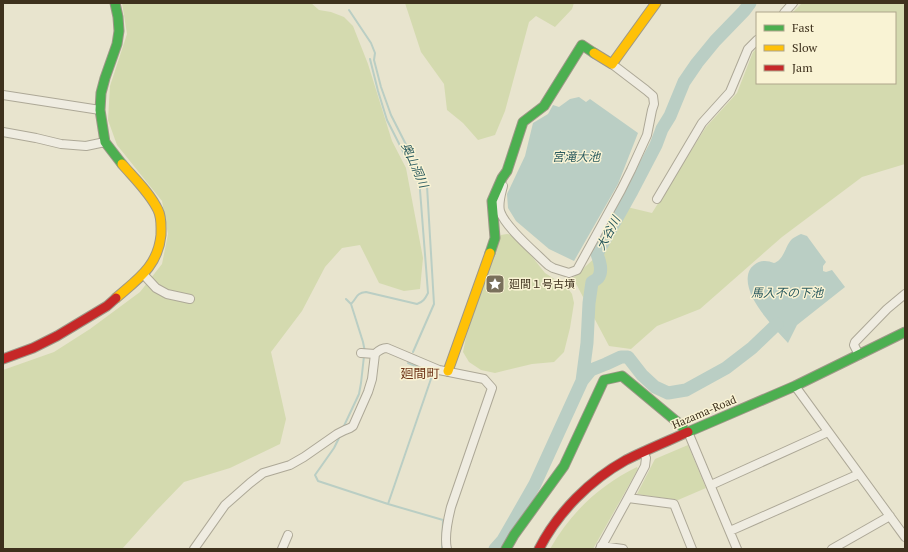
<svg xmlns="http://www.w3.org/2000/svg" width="908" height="552" font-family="'PT Serif','Noto Sans JP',serif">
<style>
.green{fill:#d4daaf}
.water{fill:#bacec4}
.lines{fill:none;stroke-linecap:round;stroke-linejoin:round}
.stream{stroke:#bacec4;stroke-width:2}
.river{stroke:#bacec4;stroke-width:13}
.street-casing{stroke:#ada897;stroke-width:10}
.fast-casing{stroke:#9d9787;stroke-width:11}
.slow-casing{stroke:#9d9787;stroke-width:11}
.jam-casing{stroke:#9d9787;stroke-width:11}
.street{stroke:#efece1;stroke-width:8}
.fast{stroke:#4caf50;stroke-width:9}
.slow{stroke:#ffc107;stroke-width:9}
.jam{stroke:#c62828;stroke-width:9}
.labels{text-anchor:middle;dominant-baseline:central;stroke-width:3;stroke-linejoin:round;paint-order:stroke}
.poi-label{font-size:11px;fill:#3e311d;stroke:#f9f3d4;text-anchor:start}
.street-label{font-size:11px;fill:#3e311d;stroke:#f9f3d4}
.water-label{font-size:12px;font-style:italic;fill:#2b5b5f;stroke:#f9f3d4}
.quarter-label{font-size:13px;fill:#6f3618;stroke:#f9f3d4}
</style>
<rect width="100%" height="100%" fill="#e8e4ce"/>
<!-- green -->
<path class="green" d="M122 3H311L319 10 331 12 344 17 353 26 368 64 392 141 406 168 423 258 420 289 404 291 379 283 360 245 342 248 325 267 302 311 271 352 286 419 280 444 230 468 184 482 156 511 122 549H3V370L54 352 90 329 140 292 162 264 168 234 162 201 117 145 108 120 110 86 127 34Z
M405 3H574L572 9 555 27 536 16 529 22 505 111 495 135 478 140 463 123 447 110 444 84 421 52Z
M802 3H905V164L862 177 782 237 700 309 657 326 631 349 609 346 573 278 600 253 627 207 652 213 706 127 737 93 753 52 757 48V83H895V13H792Z
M507 234 512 235 518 239 545 273 567 287 572 294 574 303 570 328 564 352 554 362 532 364 495 373 481 370 469 362 463 352 466 337 498 238 501 235Z
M688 445 706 488 678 500 637 494 655 459Z
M637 467 638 469 593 549H550C570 513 600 485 637 467Z"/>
<!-- water -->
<path class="water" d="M579 97 586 102 590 99 638 133 618 184 574 261 549 249 516 221 508 208 507 194 525 156 533 123 548 114 553 105 559 107 570 99Z
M801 234 807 236 826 262 823 266V271L826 272 832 270 845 287 797 325 788 343C774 327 744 298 748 275 749 271 750 268 754 265 760 260 767 260 774 263 784 260 785 246 792 239 795 237 798 235 801 234Z"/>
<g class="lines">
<!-- stream -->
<path class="stream" d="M349 10 371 43 375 53 374 60 381 87 391 115 427 186 434 304 413 352
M346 299 351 304 363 342 365 352
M351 304C357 298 356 293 366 292L417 304C423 302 425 299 428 293L420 190 418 181 387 120 378 91 370 59
M343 428 359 394 361 383 364 356
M340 436 334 448 315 475 318 481 388 504 443 520 442 549
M388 504 433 373 408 363"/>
<!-- river -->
<path class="river" d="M582 381 591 370 606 364 621 357H628L642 375 655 387 668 393 686 390 726 368 752 348 777 324
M495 549 503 540 535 484 582 381 587 343 589 303 592 282C594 281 596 280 598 278 603 271 600 262 597 254L599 250 632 191 656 145 662 129 670 116 684 82 697 63 715 41 744 11 750 3"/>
<!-- street casing -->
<g class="street-casing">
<path id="street" d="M784 13 793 3
M3 95 100 110
M3 132 36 138 61 144 86 146 105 142
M503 186C501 194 498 203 500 211 505 227 535 252 548 265L553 268 569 273 577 270 621 190 631 170 647 135 652 110 654 104 653 96 646 90 612 64
M657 199 702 123 730 92 748 49 757 40
M143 274 156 288 167 294 190 299
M361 353 375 354C379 350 382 348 387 348L439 370 484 379 492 388 451 507C448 519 444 537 447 549
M859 355 854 345 855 342 887 309 905 294
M795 386 905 537
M688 432 737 549
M711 485 828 432
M628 498 674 504 692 549
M730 531 859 474
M601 546 623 549
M194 549 225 505 250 483 263 473 290 465 304 457 337 434 345 430 350 428 353 426 368 392 372 379 375 354
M282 549 288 535
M600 549 628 498 645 466 646 458 643 452
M832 549 890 516"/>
</g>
<!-- fast casing -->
<g class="fast-casing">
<path id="fast" d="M115 3 118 17 119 31 117 44 105 78 101 93 100 110 105 142 122 164
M490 253 495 238 492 201 502 178 507 171 523 122 544 106 582 45 594 53
M688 432 795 386 905 332
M506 549 514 535 564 466 604 380 622 376 682 426 685 433"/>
</g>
<!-- slow casing -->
<g class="slow-casing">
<path id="slow" d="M594 53 612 64 656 3
M116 298C138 279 158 266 161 235 161 226 162 218 158 210 150 193 134 178 122 164
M448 371 490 253"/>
</g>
<!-- jam casing -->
<g class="jam-casing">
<path id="jam" d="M3 359 33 348 57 336 107 306 116 298
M539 549C558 512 590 480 626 460 646 450 668 441 688 432"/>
</g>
<!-- street -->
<use href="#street" class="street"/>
<!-- fast -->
<use href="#fast" class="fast"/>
<!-- slow -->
<use href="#slow" class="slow"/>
<!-- jam -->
<use href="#jam" class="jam"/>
</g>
<!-- icons -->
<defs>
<g id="sight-square" transform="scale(1)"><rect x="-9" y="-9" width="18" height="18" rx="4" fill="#7a705b" stroke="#f9f3d4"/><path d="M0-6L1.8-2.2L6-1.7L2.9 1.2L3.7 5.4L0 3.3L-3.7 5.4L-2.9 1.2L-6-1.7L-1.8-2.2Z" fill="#fff"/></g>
</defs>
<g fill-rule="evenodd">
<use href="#sight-square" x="495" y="284"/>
</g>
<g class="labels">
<!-- poi labels -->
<g class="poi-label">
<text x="509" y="284">廻間１号古墳</text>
</g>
<!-- street labels -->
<g class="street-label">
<text transform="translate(704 412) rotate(-23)">Hazama-Road</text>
</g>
<!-- water labels -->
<g class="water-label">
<text x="576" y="156">宮滝大池</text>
<text transform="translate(415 165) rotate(66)">奥山洞川</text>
<text transform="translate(608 233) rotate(-62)">大谷川</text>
<text x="787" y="292">馬入不の下池</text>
</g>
<!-- quarter labels -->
<g class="quarter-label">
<text x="420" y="373">廻間町</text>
</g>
</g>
<!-- border -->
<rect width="908" height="552" fill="none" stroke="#3e311d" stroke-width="8"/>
<!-- legend -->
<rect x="756" y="12" width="140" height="72" fill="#f9f3d4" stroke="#aea58b"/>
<rect x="764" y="25" width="20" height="6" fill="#4caf50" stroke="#aea58b"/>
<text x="792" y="32" font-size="12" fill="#3e311d">Fast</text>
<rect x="764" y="45" width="20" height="6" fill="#ffc107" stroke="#aea58b"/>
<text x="792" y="52" font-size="12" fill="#3e311d">Slow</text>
<rect x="764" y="65" width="20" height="6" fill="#c62828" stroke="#aea58b"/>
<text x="792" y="72" font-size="12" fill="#3e311d">Jam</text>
</svg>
